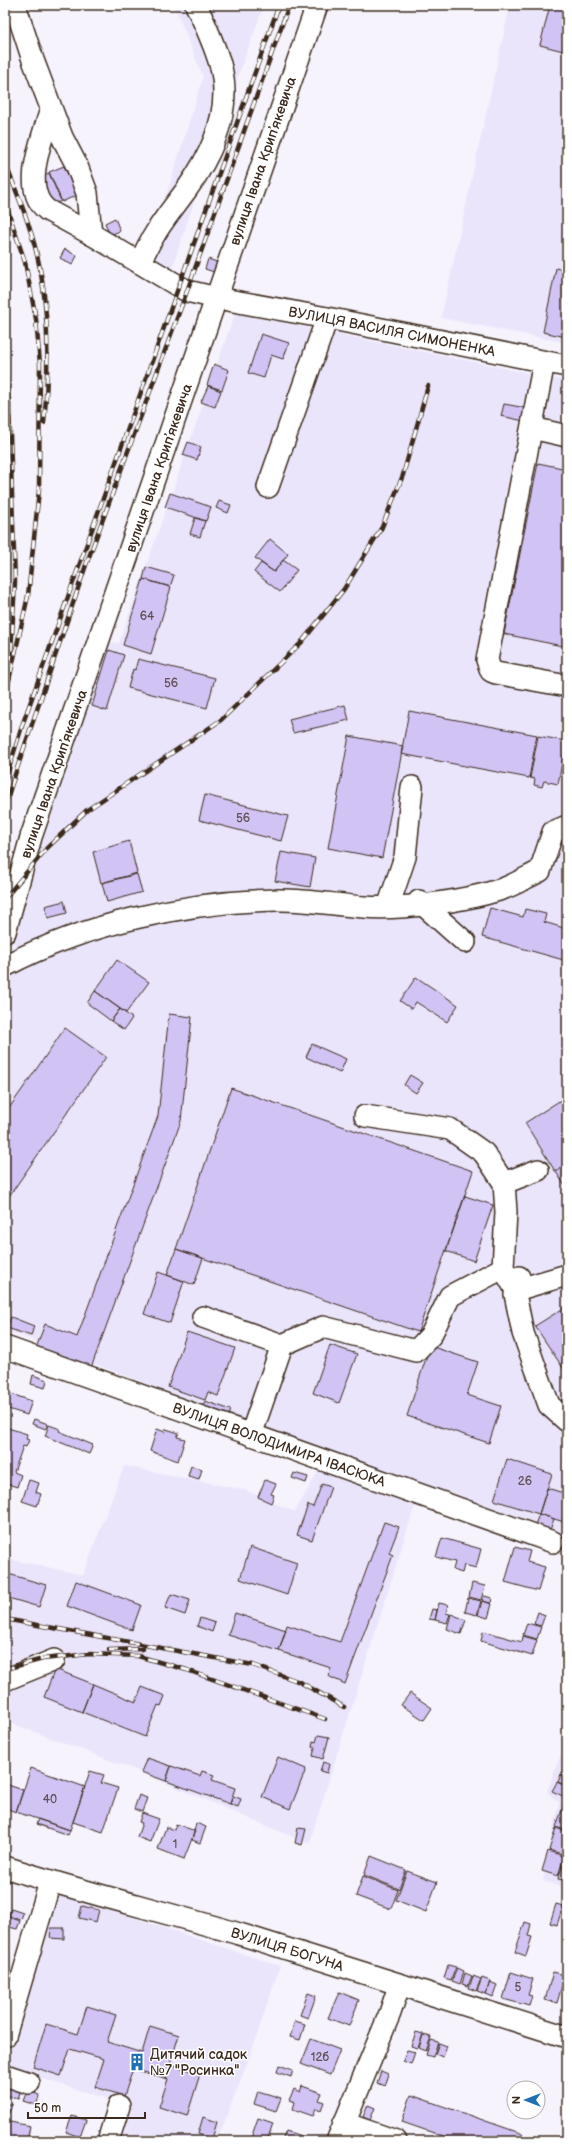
<svg xmlns="http://www.w3.org/2000/svg" width="572" height="2146" font-family="'Balsamiq Sans',sans-serif">
<style>
.built{fill:#ebe5fb}
.building{fill:#d2c3f5;stroke:#3b2a1e}
.lines{fill:none;stroke-linecap:round;stroke-linejoin:round}
.minor-casing{stroke:#3b2a1e;stroke-width:24}
.minor{stroke:#fff;stroke-width:21}
.rail-casing{stroke:#3b2a1e;stroke-width:4.5}
.rail{stroke:#fff;stroke-width:3;stroke-dasharray:9;stroke-linecap:butt}
.labels{text-anchor:middle;dominant-baseline:central;stroke-width:3;stroke-linejoin:round;paint-order:stroke}
.number-label{font-size:12px;fill:#615054}
.street-label{font-size:14px;fill:#3b2a1e;stroke:#fff}
.poi-label{font-size:14px;fill:#3b2a1e;stroke:#fff;text-anchor:start}
</style>
<rect width="100%" height="100%" fill="#f6f3fd"/>
<filter id="ink" filterUnits="userSpaceOnUse"><feTurbulence type="fractalNoise" baseFrequency=".025" numOctaves="2"/><feDisplacementMap in="SourceGraphic" scale="8" xChannelSelector="R" yChannelSelector="G"/><feConvolveMatrix kernelMatrix="1 2 1 2 8 2 1 2 1" color-interpolation-filters="sRGB"/></filter>
<g filter="url(#ink)">
<!-- built -->
<path class="built" d="M174 5H264L211 151 171 271 146 261 203 77Z
M510 5H567V343L441 318Z
M235 313 567 381V1543L5 1330V969L14 944 9 941 110 642 119 643Z
M124 1466 245 1490 295 1512 319 1470 415 1505 309 1844 133 1769 5 1721V1558L83 1575Z
M567 1738V1889L543 1881 559 1803 547 1792Z
M55 1892 280 1966 251 2053 217 2141H104L117 2102 5 2067Z"/>
<!-- building -->
<path class="building" d="M550 5H567V52L540 45Z
M64 166 77 195 62 202 49 172Z
M49 173 61 201 52 205 40 177Z
M115 218 120 231 110 235 105 223Z
M65 249 77 256 72 265 60 258Z
M208 259 217 262 214 272 205 269Z
M556 268 567 271 566 337 543 332Z
M261 334 289 343 283 359 271 355 264 378 248 373Z
M214 364 229 370 222 390 207 385Z
M208 386 221 391 215 407 201 402Z
M504 404 526 408 524 421 501 416Z
M188 442 201 447 197 460 183 455Z
M538 463 567 469V647L504 634Z
M170 493 211 507 206 521 165 507Z
M219 501 231 505 228 513 216 508Z
M195 518 205 521 200 537 190 534Z
M270 539 288 554 274 572 255 558Z
M283 560 297 570 280 592 254 572 261 563 274 572Z
M146 567 174 575 170 587 143 579Z
M143 579 171 587 151 654 123 645Z
M109 650 124 655 107 711 92 706Z
M138 659 215 678 207 708 128 688 133 669 135 670Z
M345 705 349 720 293 733 289 719Z
M409 711 537 735 529 778 401 754Z
M349 736 403 746 382 858 328 848Z
M538 736 566 741 558 784 544 781 542 787 534 785 535 779 530 778Z
M205 795 288 816 281 841 199 820Z
M129 841 137 873 101 883 93 852Z
M281 852 315 858 310 887 275 881Z
M137 874 142 892 107 902 102 883Z
M64 901 67 913 48 918 45 906Z
M490 908 523 917 525 909 546 914 544 922 567 929V961L482 937Z
M117 960 149 982 126 1013 95 991Z
M416 977 458 1005 447 1022 416 1002 412 1009 400 1001Z
M95 991 120 1009 111 1021 87 1003Z
M120 1009 132 1018 124 1030 111 1021Z
M169 1014 192 1017 181 1121 91 1368 36 1348 45 1324 77 1337 158 1116Z
M65 1028 106 1057 5 1202V1114Z
M312 1044 346 1059 340 1073 306 1057Z
M410 1075 423 1083 416 1093 404 1085Z
M231 1088 473 1171 418 1332 176 1249Z
M567 1096V1164L555 1171 525 1123Z
M567 1165V1189L556 1172Z
M465 1196 493 1205 474 1261 446 1251Z
M176 1249 203 1258 194 1285 167 1275Z
M158 1272 184 1281 170 1323 144 1314Z
M567 1306V1374L535 1326Z
M11 1317 34 1326 31 1336 7 1328Z
M187 1332 235 1348 218 1396 208 1392 205 1400 168 1387Z
M330 1345 357 1354 339 1403 313 1393Z
M430 1346 478 1362 467 1395 501 1406 489 1443 407 1416Z
M33 1375 47 1380 45 1388 31 1384Z
M5 1392 32 1401 27 1415 5 1408Z
M205 1401 231 1410 227 1420 201 1411Z
M34 1419 48 1424 46 1429 32 1424Z
M49 1425 60 1429 59 1431 93 1445 89 1454 45 1436Z
M5 1427 27 1434 26 1439 29 1440 26 1447 23 1446 14 1472 21 1475 17 1487 5 1483Z
M157 1429 165 1432 166 1429 179 1433 177 1437 185 1439 178 1461 150 1451Z
M507 1459 552 1474 539 1514 494 1500Z
M191 1466 202 1469 199 1479 188 1476Z
M294 1473 308 1477 306 1483 292 1478Z
M29 1480 39 1483 36 1492 41 1494 37 1506 22 1501Z
M265 1480 276 1484 271 1494 274 1495 271 1503 258 1497Z
M322 1484 331 1487 312 1540 297 1535 308 1505 313 1507Z
M547 1488 567 1494V1523L539 1514Z
M539 1514 554 1519 550 1530 535 1525Z
M384 1522 399 1527 389 1553 393 1555 345 1684 328 1676 331 1668 279 1651 287 1625 340 1642Z
M442 1538 481 1549 476 1568 464 1565 462 1573 453 1570 455 1562 436 1557Z
M567 1542V1553L564 1552Z
M250 1547 297 1563 287 1595 240 1579Z
M515 1547 530 1551 527 1562 545 1567 538 1591 505 1582Z
M5 1573 46 1585 39 1607 5 1597Z
M76 1581 141 1605 132 1630 67 1606Z
M472 1583 485 1586 481 1600 469 1597Z
M171 1594 190 1600 185 1615 165 1608Z
M484 1596 492 1598 491 1603 482 1601Z
M468 1598 481 1601 477 1615 465 1612Z
M482 1601 492 1604 488 1618 478 1615Z
M439 1603 448 1605 446 1613 450 1614 447 1623 435 1620Z
M432 1609 437 1610 435 1620 429 1619Z
M538 1612 545 1615 541 1626 534 1624Z
M235 1613 286 1630 279 1651 228 1635Z
M451 1614 466 1620 461 1634 447 1629Z
M200 1618 215 1623 212 1632 197 1626Z
M527 1623 541 1627 537 1639 523 1635Z
M483 1631 522 1642 523 1636 537 1640 532 1656 481 1641Z
M55 1669 93 1684 82 1712 44 1697Z
M93 1684 136 1702 142 1687 165 1696 161 1706 158 1705 145 1737 82 1712Z
M410 1693 432 1708 424 1720 401 1705Z
M318 1735 329 1737 323 1759 313 1756 315 1747 312 1746 313 1741 316 1742Z
M278 1757 306 1769 290 1809 262 1797Z
M147 1758 171 1766 166 1781 141 1772Z
M323 1762 329 1764 327 1773 320 1771Z
M565 1764H567V1776L562 1773Z
M171 1766 200 1776 202 1771 214 1775 212 1780 235 1788 230 1804 166 1781Z
M31 1768 85 1787 70 1830 16 1812Z
M90 1771 104 1775 101 1783 118 1788 103 1832 73 1822Z
M561 1774 567 1777V1786L558 1782Z
M557 1782 567 1787 565 1797 552 1791Z
M5 1784 23 1790 16 1812 5 1808Z
M139 1795 147 1798 142 1812 134 1809Z
M233 1796 241 1799 238 1807 230 1804Z
M564 1804 567 1805V1831L556 1827Z
M142 1813 159 1819 150 1842 137 1837 142 1823 139 1822Z
M38 1819 70 1830 68 1835 36 1824Z
M196 1823 206 1827 200 1843 192 1840Z
M176 1824 195 1831 184 1859 158 1849 166 1827 174 1830Z
M298 1828 306 1829 302 1845 295 1843Z
M556 1828 567 1832 565 1855 549 1850Z
M548 1851 564 1856 558 1876 542 1871Z
M371 1856 406 1870 399 1889 364 1875Z
M563 1864 567 1866V1881L558 1879Z
M407 1871 437 1882 426 1912 396 1900Z
M363 1876 398 1890 391 1909 356 1896Z
M556 1904 563 1906 557 1925 550 1923Z
M82 1906 99 1910 96 1922 79 1918Z
M11 1909 23 1913 21 1920 9 1916Z
M7 1916 20 1921 17 1929 5 1926Z
M525 1922 531 1924 528 1936 532 1937 526 1956 515 1952Z
M51 1928H64V1939L50 1938Z
M448 1965 456 1967 451 1980 444 1978Z
M457 1968 464 1971 460 1984 452 1981Z
M511 1972 533 1979 528 1995 532 1996 529 2006 503 1999Z
M553 1972 565 1975 557 2003 545 2000Z
M465 1973 472 1976 468 1986 462 1984Z
M5 1976 12 1979 5 2001Z
M473 1976 481 1979 476 1991 469 1988Z
M482 1978 490 1981 486 1994 477 1991Z
M490 1982 497 1985 493 1997 486 1994Z
M339 1992 359 2000 349 2026 328 2018Z
M308 1993 316 1996 308 2018 300 2015Z
M87 2006 116 2015 107 2042 142 2053 150 2026 179 2035 170 2064 200 2074 187 2116 159 2107 168 2079 133 2069 124 2096 95 2087 104 2059 70 2049 61 2076 33 2067 46 2024 78 2034Z
M295 2021 305 2024 300 2040 290 2037Z
M416 2032 423 2034 418 2048 411 2046Z
M423 2035 431 2037 426 2051 419 2048Z
M311 2039 340 2050 330 2075 301 2064Z
M431 2040 438 2042 433 2057 426 2055Z
M439 2043 447 2046 443 2057 435 2054Z
M407 2050 415 2052 411 2064 403 2061Z
M279 2065 293 2070 291 2077 277 2072Z
M381 2071 388 2074 384 2086 377 2083Z
M5 2084 21 2089 18 2099 5 2095Z
M302 2086 322 2093 319 2100 324 2102 321 2110 316 2108 313 2116 293 2109 295 2102 289 2100 294 2089 300 2092Z
M27 2091 40 2095 36 2105 23 2101Z
M258 2091 281 2098 276 2111 254 2104Z
M411 2095 523 2134 520 2141H457L402 2122Z
M5 2103 12 2105 9 2113 5 2111Z
M368 2105 375 2108 370 2120 363 2117Z
M72 2116 86 2120 80 2137 66 2132Z
M203 2117 217 2122 212 2139 198 2134Z
M258 2118 273 2123 267 2141H250Z
M5 2121 30 2126 27 2141H5Z
M286 2131 304 2137 303 2141H282Z
M135 2137 146 2141H133Z"/>
<g class="lines">
<!-- minor casing -->
<g class="minor-casing">
<g id="minor">
<path d="M15 5 33 60 62 137 77 166 87 193 91 234 140 263"/>
<path id="s1" d="M196 5C205 24 214 44 220 64 233 109 212 154 187 189 168 215 153 232 140 263L187 291 217 298 327 318 567 366"/>
<path d="M51 109C43 137 20 189 47 210L91 234"/>
<path d="M544 362 487 660 491 671 496 673 567 686"/>
<path d="M532 428 567 436"/>
<path d="M268 487 327 318"/>
<path d="M419 901 465 942"/>
<path d="M388 907 405 857 412 787"/>
<path d="M5 932 31 837 317 5"/>
<path d="M5 966C87 923 185 902 276 900 306 899 335 905 364 907 401 910 464 901 499 890 513 886 527 877 540 871L553 832 567 826"/>
<path d="M365 1116 450 1129 484 1153 504 1183 506 1212 503 1268 516 1290 567 1275"/>
<path d="M504 1183 538 1170"/>
<path d="M519 1277 515 1294 523 1333 549 1405 567 1421"/>
<path d="M203 1317 282 1345 323 1327 416 1351 431 1335 450 1296 503 1268"/>
<path id="s2" d="M5 1347 553 1542"/>
<path d="M251 1435 282 1345"/>
<path d="M5 1680 54 1660"/>
<path id="s3" d="M5 1867C85 1893 166 1912 246 1936 353 1969 460 2004 567 2037"/>
<path d="M5 2036 50 1882"/>
<path d="M5 2075 29 2083"/>
<path d="M344 2123 396 2141"/>
<path d="M108 2141 119 2106"/>
<path d="M337 2141 390 2013 399 1986"/>
</g>
</g>
<!-- minor -->
<use href="#minor" class="minor"/>
<!-- rail casing -->
<g class="rail-casing">
<path id="rail" d="M5 163C17 193 30 224 37 255 50 309 49 368 44 423
M5 202 25 262 36 319 40 364 39 490 28 596 5 698
M5 372 9 404 15 582 11 653
M5 781 23 723 279 5
M5 804 86 565 187 291 289 5
M5 898 47 848 87 810 221 720 301 643 344 589 382 527 403 475 428 386
M5 1619 253 1665 300 1682 344 1707
M109 1650 143 1649
M5 1669 43 1659 89 1654 138 1656 187 1670 325 1719"/>
</g>
<!-- rail -->
<use href="#rail" class="rail"/>
</g>
</g>
<!-- icons -->
<defs>
<g id="building-bare" transform="scale(1.38)"><path d="M-4-6H4V6H1V3H-1V6H-4ZM-2.5-4.3h1.7v1.8h-1.7ZM.8-4.3h1.7v1.8H.8ZM-2.5-1h1.7V.8h-1.7ZM.8-1h1.7V.8H.8Z" fill="#1f6fb2" stroke="#fff" stroke-width="2.5" paint-order="stroke"/></g>
</defs>
<g fill-rule="evenodd">
<use href="#building-bare" x="137" y="2062"/>
</g>
<g class="labels">
<!-- number labels -->
<g class="number-label">
<text x="147" y="616">64</text>
<text x="171" y="683">56</text>
<text x="243" y="818">56</text>
<text x="525" y="1481">26</text>
<text x="50" y="1799">40</text>
<text x="175" y="1844">1</text>
<text x="518" y="1987">5</text>
<text x="320" y="2057">12б</text>
</g>
<!-- street labels -->
<g class="street-label">
<text transform="translate(263 161) rotate(-71)">вулиця Івана Крипʼякевича</text>
<text stroke="none"><textPath href="#s1" startOffset="549">ВУЛИЦЯ ВАСИЛЯ СИМОНЕНКА</textPath></text>
<text transform="translate(159 468) rotate(-71)">вулиця Івана Крипʼякевича</text>
<text transform="translate(54 774) rotate(-71)">вулиця Івана Крипʼякевича</text>
<text stroke="none"><textPath href="#s2" startOffset="291">ВУЛИЦЯ ВОЛОДИМИРА ІВАСЮКА</textPath></text>
<text stroke="none"><textPath href="#s3" startOffset="294">ВУЛИЦЯ БОГУНА</textPath></text>
</g>
<!-- poi labels -->
<g class="poi-label">
<text x="150" y="2054">Дитячий садок<tspan x="150" dy="16">№7 "Росинка"</tspan></text>
</g>
</g>
<!-- margin -->
<rect width="572" height="2146" fill="none" stroke="#fff" stroke-width="20"/>
<rect x="10" y="10" width="552" height="2126" fill="none" stroke="#3b2a1e" stroke-width="1.5" filter="url(#ink)"/>
<!-- north arrow -->
<g transform="translate(526 2100) rotate(270)"><circle r="19" fill="#ffffff" stroke="#b1aaa5"/>
<path d="M0-3L7 15L0 10L-7 15Z" fill="#1f6fb2"/>
<text y="-6" font-size="11" font-weight="bold" text-anchor="middle" fill="#3b2a1e">N</text>
</g>
<!-- scale -->
<path d="M28 2112v6h117v-6" fill="none" stroke="#3b2a1e" stroke-width="2"/>
<text x="34" y="2112" font-size="12" fill="#3b2a1e" stroke="#ffffff" stroke-width="3" paint-order="stroke">50 m</text>
</svg>
